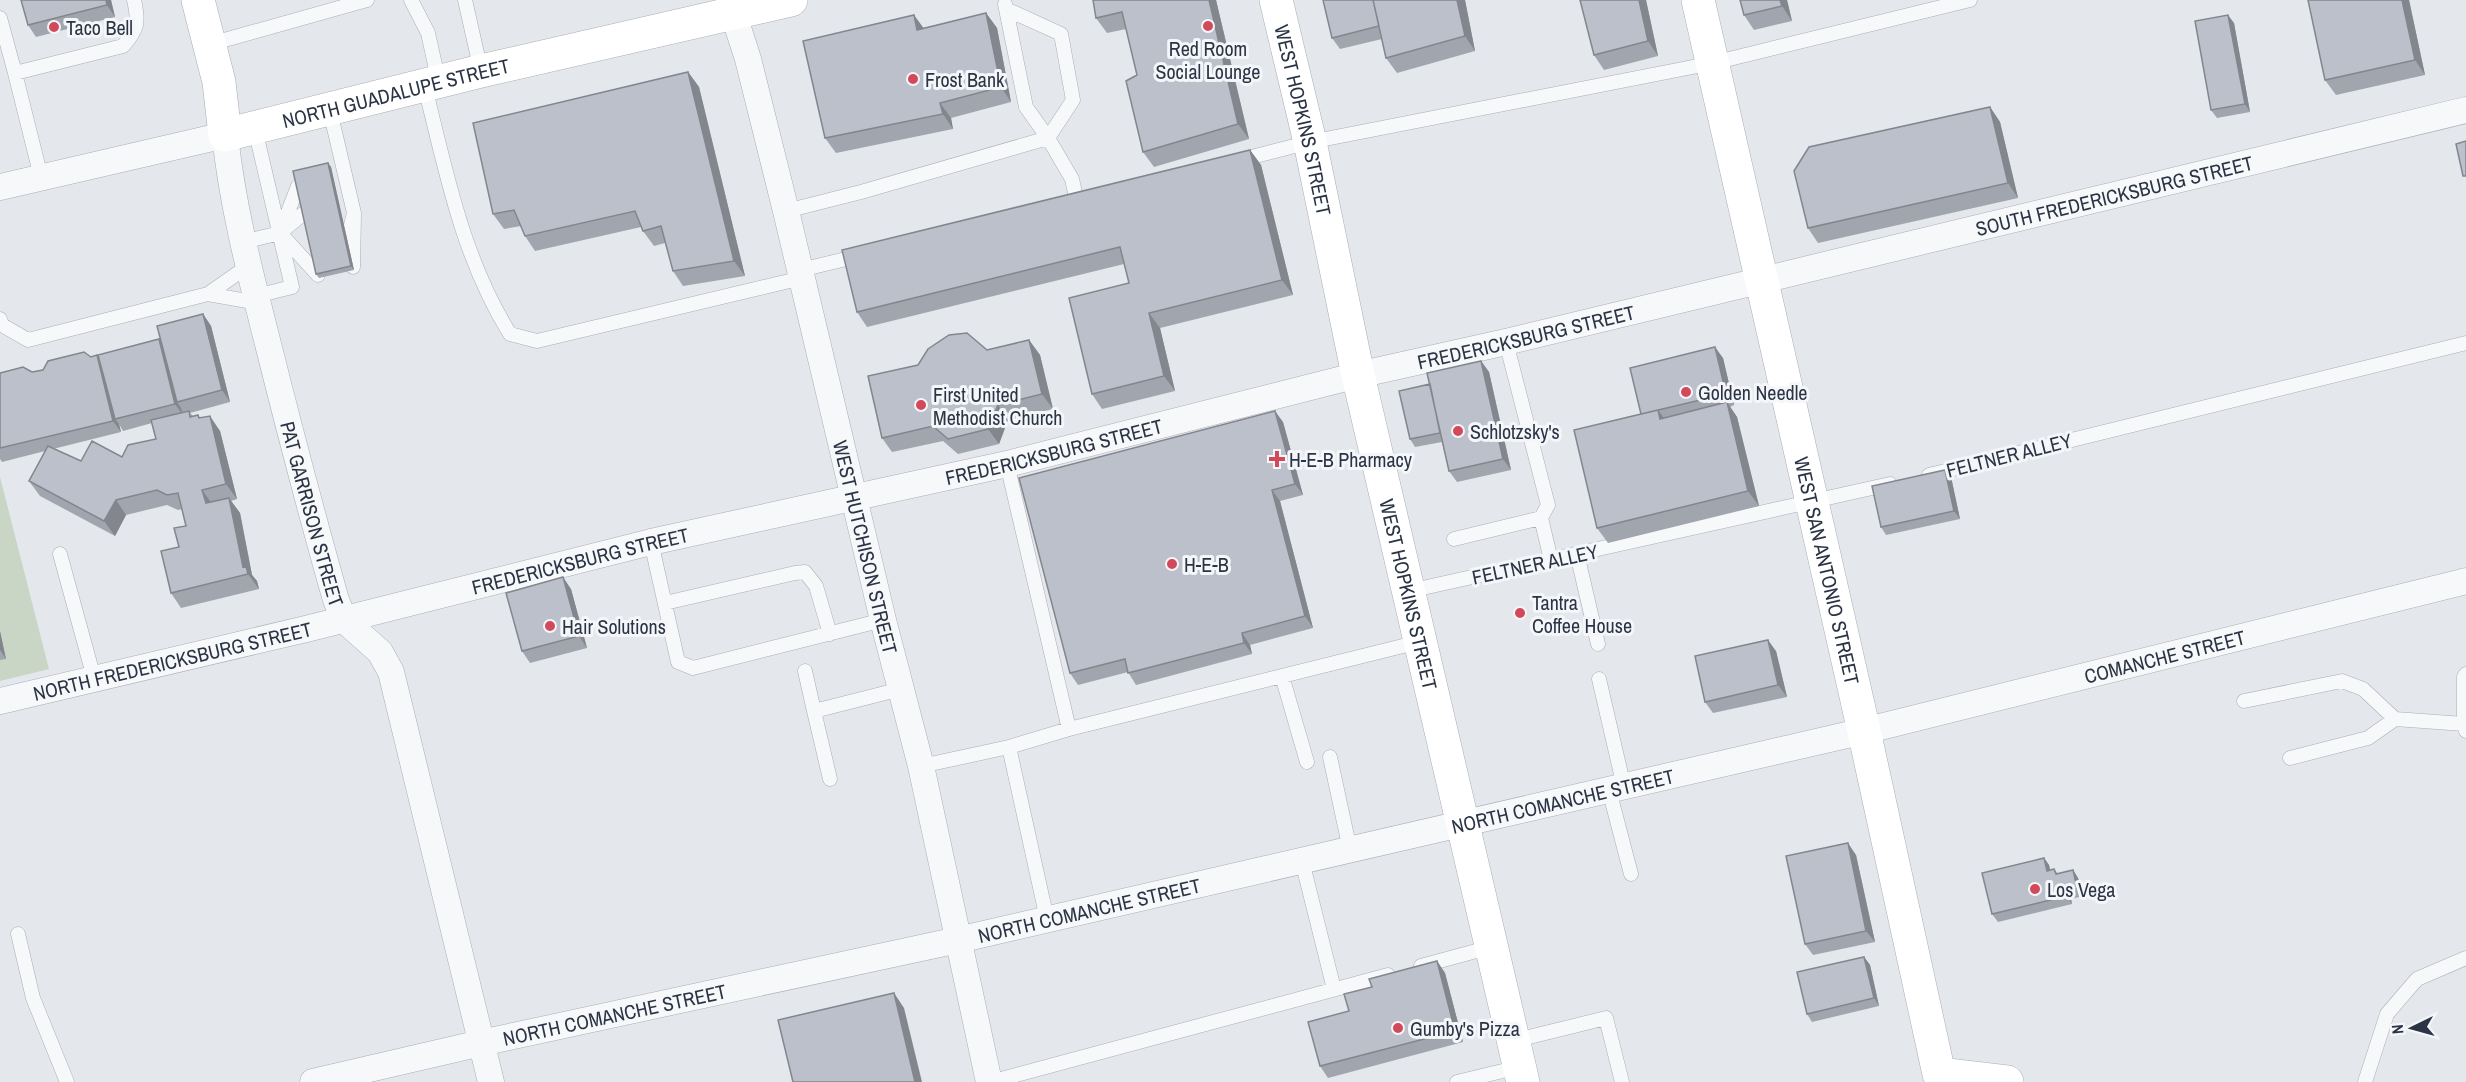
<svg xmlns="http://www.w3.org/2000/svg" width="2466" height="1082" font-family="'Archivo Narrow',sans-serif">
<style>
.green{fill:#c9d6c5}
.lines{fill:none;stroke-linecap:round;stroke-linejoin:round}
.lane-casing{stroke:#a9aeb7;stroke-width:15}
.street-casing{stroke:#a9aeb7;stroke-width:27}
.secondary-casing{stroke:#a9aeb7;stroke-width:34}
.lane{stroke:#f7f8fa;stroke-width:14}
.street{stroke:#f7f8fa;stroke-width:26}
.secondary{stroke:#fff;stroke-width:33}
.wall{fill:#a1a5ae;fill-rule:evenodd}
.shaded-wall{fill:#83868d}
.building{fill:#bbc0ca;stroke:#83868d;stroke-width:1.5}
.poi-dot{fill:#d1495b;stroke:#f4f6f9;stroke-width:2}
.labels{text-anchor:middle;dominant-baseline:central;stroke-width:6;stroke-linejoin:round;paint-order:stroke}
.poi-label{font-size:20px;fill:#2b3445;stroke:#f4f6f9;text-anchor:start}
.street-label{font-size:20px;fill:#2b3445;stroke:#f4f6f9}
</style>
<rect width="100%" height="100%" fill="#e4e7ec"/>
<!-- green -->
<path class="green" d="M0 477 49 669 0 681V660L6 658 0 631Z"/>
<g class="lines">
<!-- lane casing -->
<g class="lane-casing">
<path id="lane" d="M411 0 428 33 439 83
M465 0 481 71
M1005 4 1026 107 1048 138 1072 179 1077 202
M0 18 15 73 123 46C138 29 139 22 134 0
M210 44 367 0
M15 73 41 177
M425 87C446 172 463 259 510 334L537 341 802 278
M330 111 354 213
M255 129 292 287 256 296
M1236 161 1310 142 1713 63 1970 0
M786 211 861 192 1048 138 1073 100 1061 34 1006 9
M281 232 304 213
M280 233 298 186
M243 242 280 233 318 275
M347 242 354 213 353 267
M248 266 208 294 258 303
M800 270 863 255
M0 319 2 325 28 340 208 294
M1007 464 1069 729
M1929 475 2466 343
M1541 518 1551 560
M1454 539 1541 518 1548 505 1506 342
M651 542 678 662 693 668 883 620
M60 554 94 678
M1577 554 1598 644
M1409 591 1890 484
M665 603 795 573 805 572 816 586 830 634
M805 671 814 711
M2466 674 2464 677V724L2466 731
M1282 676 1307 762
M1599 679 1624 787
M2244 701 2342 681 2363 689 2395 719 2464 724
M1009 747 1047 919
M1330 757 1350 850
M2290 758 2368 738 2395 719
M921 766 1009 747 1069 729 1419 642
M830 779 814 711 901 689
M1609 790 1631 874
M1302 861 1334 989
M18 934 33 998 67 1082
M1421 966 1491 947
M1513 1041 1606 1018 1622 1082
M990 1082 1388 975
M1457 1082 1519 1067
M2365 1082 2387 1014 2417 979 2466 958"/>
</g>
<!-- street casing -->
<g class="street-casing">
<g id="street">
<path id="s1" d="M729 0 748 59 786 211 883 620 921 766 989 1082"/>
<path id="s2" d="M0 187 225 135C232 203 249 269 266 336 288 424 311 512 336 600L344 620 380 652 391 672 491 1082"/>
<path id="s3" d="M0 701 306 629 651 542 1007 464 1358 375 1506 342 2466 110"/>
<path id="s4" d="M313 1082 481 1043 958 940 1864 731 2466 581"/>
</g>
</g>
<!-- secondary casing -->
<g class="secondary-casing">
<g id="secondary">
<path id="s5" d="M198 0 219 82 225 135 481 71 791 0"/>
<path id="s6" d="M1276 0 1310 142 1358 375 1523 1082"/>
<path id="s7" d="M1698 0 1864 731 1939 1074 2007 1082"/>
</g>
</g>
<!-- lane -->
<use href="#lane" class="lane"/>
<!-- street -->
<use href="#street" class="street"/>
<!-- secondary -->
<use href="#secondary" class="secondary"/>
</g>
<!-- wall -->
<path class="wall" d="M111 0 115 17 36 37 28 25Z
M1093 0H1216L1249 139 1154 167 1143 152 1137 75 1126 29 1107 33 1096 18Z
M1323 0H1465L1475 51 1397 73 1386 58 1382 39 1340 49 1332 38Z
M1580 0H1646L1658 56 1604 70 1594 55Z
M1787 0 1792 21 1754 30 1744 15Z
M2409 0 2425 75 2336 95 2325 80Z
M986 13 997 28 1011 102 951 118 953 129 836 153 825 138 923 28Z
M2234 23 2250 112 2217 118 2211 110Z
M688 72 699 87 745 276 683 286 673 271 665 243 654 246 643 231 641 227 535 251 525 236 521 226 504 229 493 214Z
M1990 107 2000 122 2018 198 1818 243 1808 228Z
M1250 150 1261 165 1293 295 1160 328 1175 391 1102 409 1092 394 1129 283 1124 264 867 327 857 312Z
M328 163 331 167 354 270 319 278 316 274Z
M203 314 211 326 230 402 190 413 193 416 198 415 200 418 220 431 237 499 231 501 240 513 252 575 257 581 259 589 181 608 171 593 179 547 186 526 182 509 178 510 167 505 126 515 115 536 40 496 29 481 45 451 2 462 0 459V373L32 372 91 357 100 360 162 344ZM152 423 156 439 122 457 81 461 53 449 121 432 119 424 123 431Z
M1029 340 1040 355 1053 409 1008 420 999 444 958 454 943 441 892 452 882 438 987 350Z
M1723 358 1734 405 1730 407 1737 417 1759 506 1608 543 1597 528 1641 414Z
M1481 361 1489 372 1511 470 1457 482 1449 471 1442 442 1415 447 1410 439 1430 384Z
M1283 422 1303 495 1280 501 1313 628 1250 645 1252 654 1136 685 1128 672 1078 685 1070 673Z
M1945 470 1951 477 1960 519 1886 535 1881 527Z
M571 589 587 648 530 663 522 651Z
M0 631 6 659 0 660Z
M1776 651 1787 697 1713 713 1705 702Z
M1856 855 1875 942 1813 955 1805 944Z
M2044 858 2049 865 2050 870 2054 869 2058 874 2073 870 2078 878 2083 896 2071 899 2072 904 1998 922 1992 914Z
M1864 957 1870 965 1879 1006 1812 1022 1807 1014Z
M1437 961 1445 973 1463 1042 1328 1078 1320 1066 1349 1011 1372 987Z"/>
<!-- shaded-wall -->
<path class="shaded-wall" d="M106 0H111L115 17 107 5Z
M1209 0H1216L1249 139 1238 124Z
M1457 0H1465L1475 51 1465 36Z
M1639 0H1646L1658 56 1648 41Z
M1780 0H1787L1792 21 1782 6Z
M2402 0H2409L2425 75 2415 60Z
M986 13 997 28 1011 102 1001 87Z
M914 15 925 30H917Z
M2228 15 2234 23 2250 112 2245 104Z
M688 72 699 87 745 276 734 261Z
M940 103 951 118 953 129 943 114Z
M1990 107 2000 122 2018 198 2008 183Z
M1250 150 1261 165 1293 295 1282 280Z
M328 163 331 167 354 270 351 266Z
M1149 313 1160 328 1175 391 1164 376Z
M203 314 211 326 230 402 222 390Z
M159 339 167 351 177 402 181 408 183 415 175 404Z
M1029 340 1040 355 1053 409 1042 394Z
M1715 347 1723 358 1734 405 1726 394Z
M97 355 105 367 115 419 119 424 121 432 113 421Z
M1481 361 1489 372 1511 470 1503 459Z
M1727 402 1737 417 1759 506 1748 491Z
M998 405 1008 420 999 444 988 429Z
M1658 410 1669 425 1660 419Z
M1275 411 1283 422 1303 495 1295 484Z
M210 416 220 431 237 499 226 484Z
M1945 470 1951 477 1960 519 1954 511Z
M202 490 213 505 206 503Z
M1272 490 1280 501 1313 628 1305 616Z
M229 498 240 513 252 575 257 581 259 589 243 567Z
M116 500 126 515 115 536 104 521Z
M563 577 571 589 587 648 579 636Z
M0 631 6 659 0 650Z
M1242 633 1250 645 1252 654 1244 643Z
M1768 640 1776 651 1787 697 1778 685Z
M1848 843 1856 855 1875 942 1866 931Z
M2044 858 2049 865 2052 878 2047 871Z
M2073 870 2078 878 2083 896 2077 888Z
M2065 891 2071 899 2072 904 2067 896Z
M1864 957 1870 965 1879 1006 1874 998Z
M1437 961 1445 973 1463 1042 1455 1031Z
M894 993 904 1008 922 1082H915Z"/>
<!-- building -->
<path class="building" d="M21 0H106L107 5 28 25Z
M1093 0H1209L1238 124 1143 152 1126 81 1137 75 1122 12 1096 18Z
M1323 0H1373L1379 26 1332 38Z
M1373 0H1457L1465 36 1386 58Z
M1580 0H1639L1648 41 1594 55Z
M1740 0H1780L1782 6 1744 15Z
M2308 0H2402L2415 60 2325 80Z
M986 13 1001 87 940 103 943 114 825 138 803 41 914 15 917 30Z
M2228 15 2245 104 2211 110 2195 21Z
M688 72 734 261 673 271 661 226 643 231 635 211 525 236 514 210 493 214 473 123Z
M1990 107 2008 183 1808 228 1794 171 1809 147Z
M2466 141V176H2463L2456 144Z
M1250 150 1282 280 1149 313 1164 376 1092 394 1069 298 1129 283 1120 247 857 312 842 250Z
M328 163 351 266 316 274 293 171Z
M203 314 222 390 177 402 157 326Z
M967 333 987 350 1029 340 1042 394 998 405 988 429 948 439 933 426 882 438 868 376 918 365 928 349 949 335Z
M159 339 175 404 115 419 98 355Z
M1715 347 1726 394 1641 414 1630 368Z
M84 352 91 357 97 355 113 421 0 448V373L23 367 32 372 43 370 48 361Z
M1481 361 1503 459 1449 471 1427 373Z
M1430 384 1440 433 1410 439 1399 391Z
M1727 402 1748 491 1597 528 1574 430 1658 410 1660 419Z
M189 411 190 417 198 415 199 418 210 416 226 484 202 490 206 503 229 498 243 567 246 566 248 574 171 593 161 551 179 547 174 528 186 526 178 493 167 495 157 490 116 500 104 521 29 481 48 446 81 461 92 441 122 457 128 445 156 439 151 420Z
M1275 411 1295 484 1272 490 1305 616 1242 633 1244 643 1128 673 1125 659 1070 673 1019 478Z
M1945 470 1954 511 1881 527 1872 486Z
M563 577 579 636 522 651 506 593Z
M1768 640 1778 685 1705 702 1695 656Z
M1848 843 1866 931 1805 944 1786 856Z
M2044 858 2047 871 2054 869 2056 874 2073 870 2077 888 2065 891 2067 896 1992 914 1982 873Z
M1864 957 1874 998 1807 1014 1797 972Z
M1437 961 1455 1031 1320 1066 1308 1022 1349 1011 1344 994 1372 987 1369 979Z
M894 993 915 1082H793L778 1020Z"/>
<!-- markers -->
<g class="poi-dot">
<circle cx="1208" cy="26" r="6"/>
<circle cx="54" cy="27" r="6"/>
<circle cx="913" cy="79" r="6"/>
<circle cx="1686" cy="392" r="6"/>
<circle cx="921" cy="405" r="6"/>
<circle cx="1458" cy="431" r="6"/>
<path d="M1274 450h6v6h6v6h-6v6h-6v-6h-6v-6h6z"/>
<circle cx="1172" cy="564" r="6"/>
<circle cx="1520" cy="613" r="6"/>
<circle cx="550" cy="626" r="6"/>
<circle cx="2035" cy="889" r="6"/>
<circle cx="1398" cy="1028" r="6"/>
</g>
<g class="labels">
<!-- poi labels -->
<g class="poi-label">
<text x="66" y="27">Taco Bell</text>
<text x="1208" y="48" text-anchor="middle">Red Room<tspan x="1208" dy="23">Social Lounge</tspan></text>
<text x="925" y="79">Frost Bank</text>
<text x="1698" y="392">Golden Needle</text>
<text x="933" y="394">First United<tspan x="933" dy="23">Methodist Church</tspan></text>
<text x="1470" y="431">Schlotzsky's</text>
<text x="1289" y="459">H-E-B Pharmacy</text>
<text x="1184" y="564">H-E-B</text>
<text x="1532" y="602">Tantra<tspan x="1532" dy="23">Coffee House</tspan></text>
<text x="562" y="626">Hair Solutions</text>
<text x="2047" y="889">Los Vega</text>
<text x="1410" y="1028">Gumby's Pizza</text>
</g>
<!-- street labels -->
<g class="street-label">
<text stroke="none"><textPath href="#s5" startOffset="314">NORTH GUADALUPE STREET</textPath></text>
<text stroke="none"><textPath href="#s6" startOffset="123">WEST HOPKINS STREET</textPath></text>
<text stroke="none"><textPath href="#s3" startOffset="2174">SOUTH FREDERICKSBURG STREET</textPath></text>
<text stroke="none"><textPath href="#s3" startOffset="1569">FREDERICKSBURG STREET</textPath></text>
<text stroke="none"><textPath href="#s3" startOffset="1083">FREDERICKSBURG STREET</textPath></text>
<text transform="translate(2009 455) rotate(-14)">FELTNER ALLEY</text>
<text stroke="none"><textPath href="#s2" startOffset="620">PAT GARRISON STREET</textPath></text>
<text stroke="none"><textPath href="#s1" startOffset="564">WEST HUTCHISON STREET</textPath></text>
<text stroke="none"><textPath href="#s3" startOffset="597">FREDERICKSBURG STREET</textPath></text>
<text transform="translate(1535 564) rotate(-12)">FELTNER ALLEY</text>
<text stroke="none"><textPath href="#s7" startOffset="585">WEST SAN ANTONIO STREET</textPath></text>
<text stroke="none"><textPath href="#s6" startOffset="609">WEST HOPKINS STREET</textPath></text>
<text stroke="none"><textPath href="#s4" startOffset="1900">COMANCHE STREET</textPath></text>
<text stroke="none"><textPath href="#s3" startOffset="177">NORTH FREDERICKSBURG STREET</textPath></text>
<text stroke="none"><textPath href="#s4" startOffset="1281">NORTH COMANCHE STREET</textPath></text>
<text stroke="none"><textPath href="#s4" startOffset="795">NORTH COMANCHE STREET</textPath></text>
<text stroke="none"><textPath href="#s4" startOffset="309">NORTH COMANCHE STREET</textPath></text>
</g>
</g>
<!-- north arrow -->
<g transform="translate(2412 1028) rotate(265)" stroke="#f4f6f9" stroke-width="4.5" paint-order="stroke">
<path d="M0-4.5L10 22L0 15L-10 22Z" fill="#2b3445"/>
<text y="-9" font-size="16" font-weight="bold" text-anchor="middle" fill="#2b3445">N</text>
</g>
</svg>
